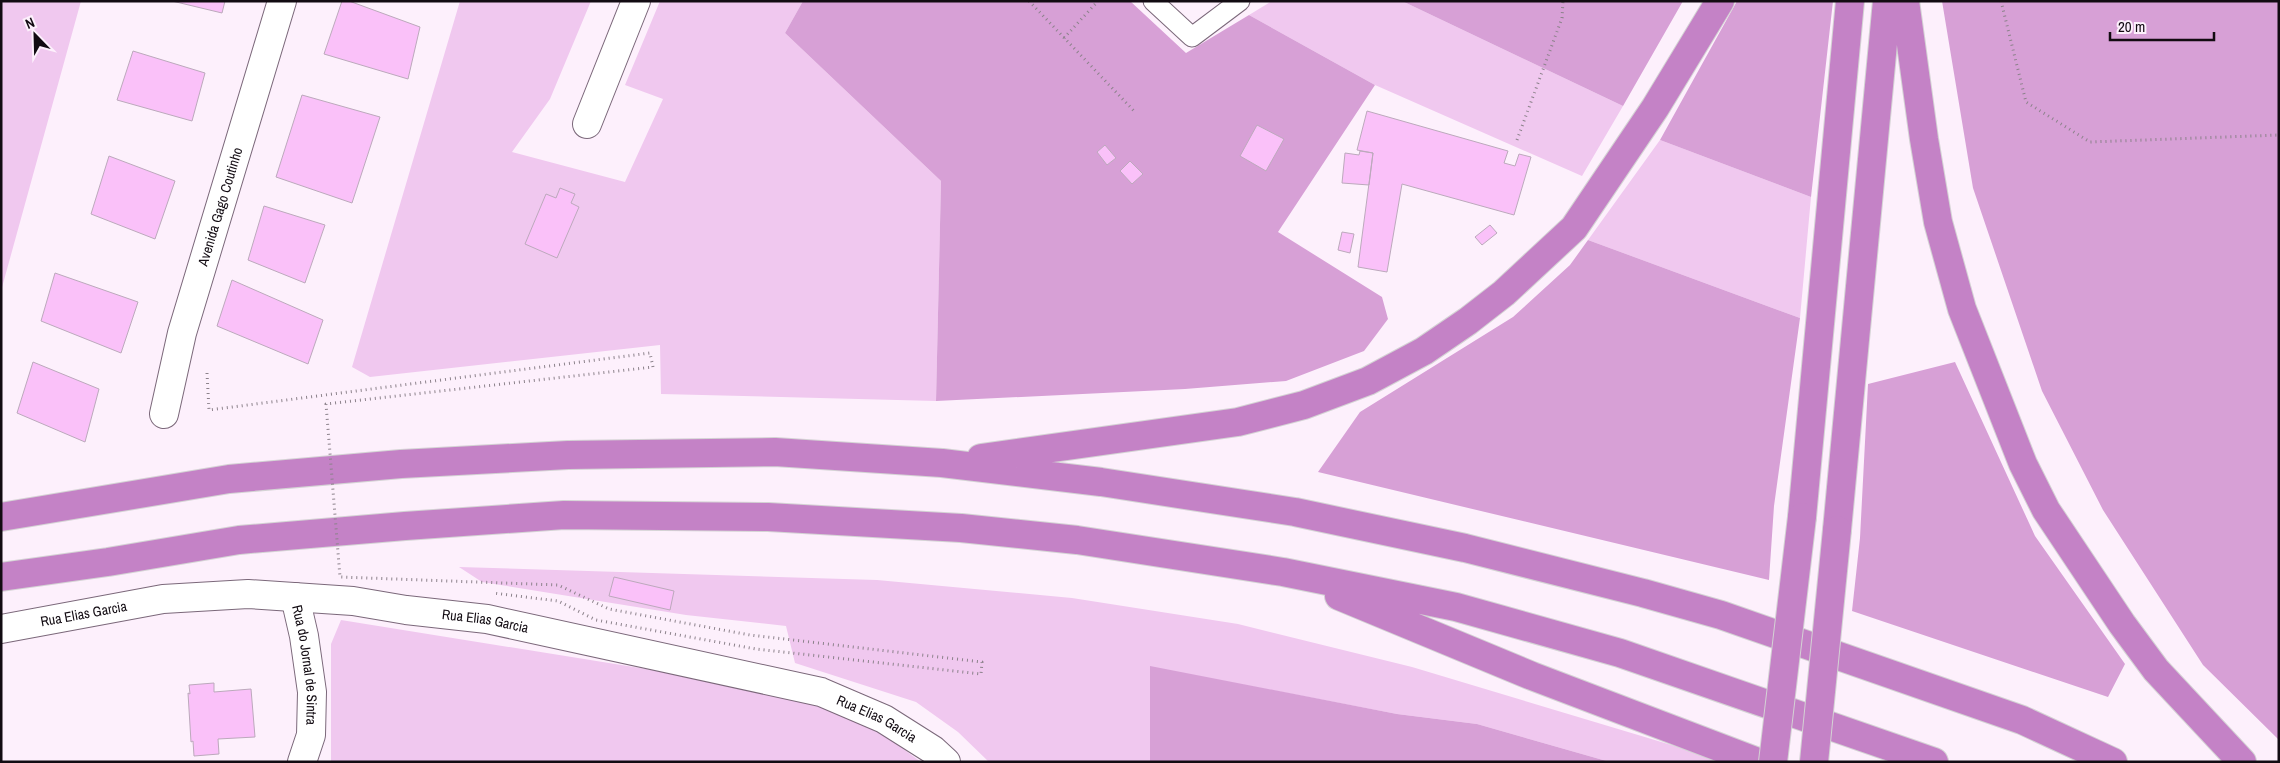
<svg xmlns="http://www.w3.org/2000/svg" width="2280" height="763" font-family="'Archivo Narrow',sans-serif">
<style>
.green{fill:#f0c8ef}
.forest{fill:#d7a0d6}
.building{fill:#fac1f9;stroke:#bca9bc}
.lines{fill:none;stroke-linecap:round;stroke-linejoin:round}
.service-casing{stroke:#7b687a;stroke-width:21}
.minor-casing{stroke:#7b687a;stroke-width:30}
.tertiary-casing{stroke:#7b687a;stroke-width:30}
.trunk-casing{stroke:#d4d3d4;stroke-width:30}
.path{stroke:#8c828b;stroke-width:3;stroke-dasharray:1 4;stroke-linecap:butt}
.service{stroke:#fff;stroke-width:19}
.minor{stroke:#fff;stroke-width:28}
.tertiary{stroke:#fff;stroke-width:28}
.trunk{stroke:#c482c6;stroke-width:28}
.trunk-bridge-casing{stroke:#d4d3d4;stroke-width:30;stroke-linecap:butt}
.path-bridge{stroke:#8c828b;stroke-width:3;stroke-dasharray:1 4;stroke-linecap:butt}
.trunk-bridge{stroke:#c482c6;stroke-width:28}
.labels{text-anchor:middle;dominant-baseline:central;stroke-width:4;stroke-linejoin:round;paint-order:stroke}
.street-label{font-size:14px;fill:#120b12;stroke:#fdf0fc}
</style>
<rect width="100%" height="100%" fill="#fdf0fc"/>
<!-- green -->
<path class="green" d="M1 1H81L1 291Z
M460 1H591L550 99 512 152 625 182 663 99 625 85 660 1H803L785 33 941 181 936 401 661 394 660 345 370 377 352 367Z
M1272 1H1402L1623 106 1582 176 1375 85 1249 15Z
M1660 140 1811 197 1800 318 1588 240Z
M459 567 877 580 1072 598 1238 624 1412 667 1728 762H1610L1477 724 1397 714 1150 667V762H989L958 732 916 702 795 663 786 626 686 615 482 582Z
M341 620 702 678 844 711 894 742 921 762H331V644Z"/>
<!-- forest -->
<path class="forest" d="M803 1H1130L1186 53 1249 15 1375 85 1278 232 1382 297 1388 319 1364 351 1286 381 1185 389 936 401 941 181 785 33Z
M1402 1H1683L1623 106Z
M1737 1H1833L1811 197 1660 140Z
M1942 1H2279V740L2203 665 2103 510 2042 391 1973 188Z
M1588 240 1800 318 1774 506 1769 580 1318 472 1360 412 1513 317 1570 265Z
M1955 362 2035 536 2125 664 2108 697 1852 611 1860 538 1868 384Z
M1150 666 1397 714 1477 724 1610 762H1150Z"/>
<!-- building -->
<path class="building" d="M172 1H225L222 13Z
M342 1H349L420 27 408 79 324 54Z
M133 51 205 73 192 121 117 100Z
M302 95 380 117 352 203 276 177Z
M1367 111 1508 151 1504 163 1515 166 1519 154 1531 157 1514 215 1402 184 1387 272 1358 267 1373 153 1357 150Z
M1257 125 1284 139 1266 171 1240 156Z
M1105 145 1116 158 1107 165 1097 152Z
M1360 151 1373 153 1369 185 1342 183 1345 153 1359 155Z
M109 156 175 181 155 239 91 214Z
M1130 161 1143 174 1132 184 1120 171Z
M560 188 575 194 571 203 579 207 557 258 525 244 546 194 556 198Z
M264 206 325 225 305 283 248 260Z
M1490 225 1497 233 1482 245 1475 237Z
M1342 232 1354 234 1350 253 1338 250Z
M55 273 138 302 121 353 41 321Z
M232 280 323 320 308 364 217 326Z
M33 362 99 389 85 442 17 413Z
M614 577 674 591 670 610 609 596Z
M214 683V692L251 689 255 737 218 739 219 754 194 756 193 741 191 742 188 693 190 694 189 685Z"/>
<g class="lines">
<!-- service casing -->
<g class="service-casing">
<path id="service" d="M1153 1 1192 37 1240 1"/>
</g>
<!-- minor casing -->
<g class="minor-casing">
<g id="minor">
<path d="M587 124 636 1"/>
<path id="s1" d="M164 414 182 333 282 1"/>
<path id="s2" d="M295 597 304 636 312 692 311 735 302 762"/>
</g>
</g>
<!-- tertiary casing -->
<g class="tertiary-casing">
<g id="tertiary">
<path id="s3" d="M1 629 163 599 248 594 353 601 406 610 487 619 821 692 884 719 933 750 946 762"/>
</g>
</g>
<!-- trunk casing -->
<g class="trunk-casing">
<path id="trunk" d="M1905 1 1924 139 1938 222 1962 309 2023 464 2046 510 2122 624 2156 670 2242 762
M981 458 1238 422 1304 405 1368 381 1424 351 1468 321 1504 293 1574 228 1655 108 1720 1
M1 517 229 479 401 464 568 455 775 452 942 463 1101 482 1295 512 1465 548 1643 593 1721 615 2022 720 2113 762
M1802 517 1850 1
M1837 530 1887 1
M1 577 108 562 239 540 405 526 564 515 768 517 961 528 1077 540 1283 572 1456 607 1620 653 1934 762
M1339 596 1532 676 1758 762"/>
</g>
<!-- path -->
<path class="path" d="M1029 1 1135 112
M2001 1 2026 102 2090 142 2279 135
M1064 38 1098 1
M1517 140 1562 18 1563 1"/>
<!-- service -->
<use href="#service" class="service"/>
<!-- minor -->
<use href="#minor" class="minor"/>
<!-- tertiary -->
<use href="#tertiary" class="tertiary"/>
<!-- trunk -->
<use href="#trunk" class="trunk"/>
<!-- trunk-bridge casing -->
<g class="trunk-bridge-casing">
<path id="trunk-bridge" d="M1773 762 1802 517
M1814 762 1837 530"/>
</g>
<!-- path-bridge -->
<path class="path-bridge" d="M207 373 209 410 650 353 653 367 326 404 340 577 558 585 609 609 750 635 982 662 981 674 756 649 596 620 558 601 493 593"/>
<!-- trunk-bridge -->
<use href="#trunk-bridge" class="trunk-bridge"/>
</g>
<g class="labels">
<!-- street labels -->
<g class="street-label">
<text stroke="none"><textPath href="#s1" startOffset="215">Avenida Gago Coutinho</textPath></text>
<text stroke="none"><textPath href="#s3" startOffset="84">Rua Elias Garcia</textPath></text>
<text stroke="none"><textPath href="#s3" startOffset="489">Rua Elias Garcia</textPath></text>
<text stroke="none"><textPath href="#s2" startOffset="69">Rua do Jornal de Sintra</textPath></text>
<text stroke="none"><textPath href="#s3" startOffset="894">Rua Elias Garcia</textPath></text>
</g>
</g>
<!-- border -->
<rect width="2280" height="763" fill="none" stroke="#120b12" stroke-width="5"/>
<!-- north arrow -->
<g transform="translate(35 35) rotate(337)" stroke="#fdf0fc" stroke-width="4" paint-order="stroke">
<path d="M0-4L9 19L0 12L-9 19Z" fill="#120b12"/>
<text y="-8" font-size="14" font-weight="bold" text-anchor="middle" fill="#120b12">N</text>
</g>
<!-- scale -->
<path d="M2110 32v8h104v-8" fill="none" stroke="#120b12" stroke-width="2.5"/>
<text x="2118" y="32" font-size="15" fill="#120b12" stroke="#fdf0fc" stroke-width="4" paint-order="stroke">20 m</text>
</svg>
